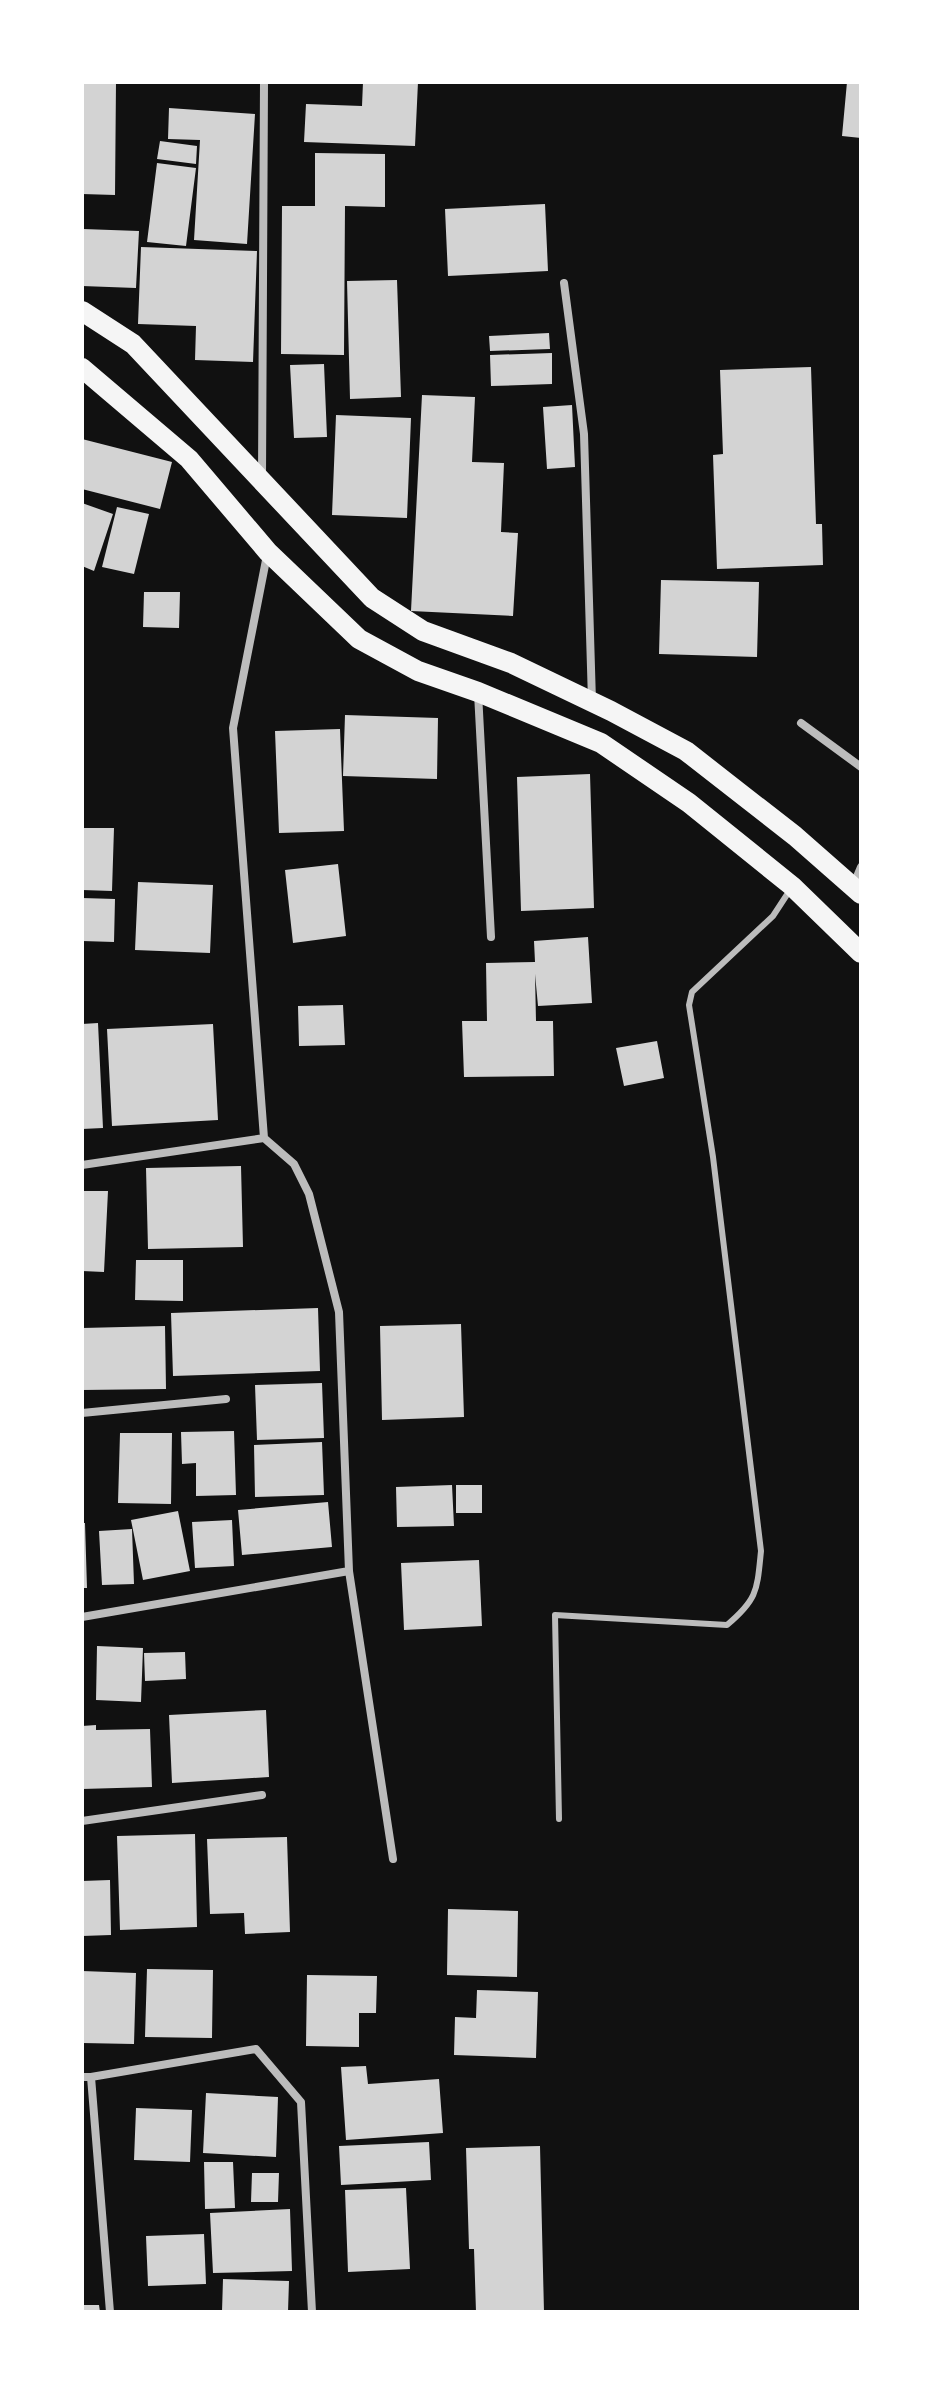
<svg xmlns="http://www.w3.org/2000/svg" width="943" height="2394" font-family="'DM Sans',sans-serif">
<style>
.building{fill:#d3d3d3}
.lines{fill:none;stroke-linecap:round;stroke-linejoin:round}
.service{stroke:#bcbcbc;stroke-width:6}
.minor{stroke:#bcbcbc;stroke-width:8}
.primary{stroke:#f5f5f5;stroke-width:20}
</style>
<rect width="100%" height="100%" fill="#111"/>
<!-- building -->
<path class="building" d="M82 82H116L115 195 82 194Z
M363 82H418L415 146 304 142 306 104 362 106Z
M847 82H861V138L842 136Z
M169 108 255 114 247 244 194 240 200 140 168 139Z
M160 141 197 146 196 164 157 159Z
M315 153 385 154V207L345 206 344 355 281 354 282 206H315Z
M157 163 196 168 186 246 147 242Z
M545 204 548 271 448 276 445 209Z
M83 229 139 231 136 288 82 286Z
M141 247 257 251 253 362 195 360 196 326 138 324Z
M397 280 401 397 350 399 347 281Z
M549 333 550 349 490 351 489 336Z
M552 353V384L491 386 490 355Z
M324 364 327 437 294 438 290 365Z
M811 367 816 524H822L823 565 717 569 713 455 723 454 720 370Z
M422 395 475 397 472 462 504 463 501 532 518 533 513 616 411 611Z
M572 405 575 467 547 469 543 407Z
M336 415 411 418 407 518 332 515Z
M82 439 172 462 160 509 82 489Z
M82 503 113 514 94 571 82 566Z
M117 507 149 514 134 574 102 567Z
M661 580 759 582 757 657 659 654Z
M144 592H180L179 628 143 627Z
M345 715 438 718 437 779 343 776Z
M340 729 344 831 279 833 275 731Z
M590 774 594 908 521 911 517 777Z
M82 828H114L112 891 82 890Z
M338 864 346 936 293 943 285 870Z
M138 882 213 885 210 953 135 950Z
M82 898 115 899 114 942 82 941Z
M588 937 592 1003 538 1006 535 974 536 1021H553L554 1076 464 1077 462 1021H487L486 963 535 962 534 941Z
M343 1005 345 1045 299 1046 298 1006Z
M98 1023 103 1128 82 1129V1024Z
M213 1024 218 1120 112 1126 107 1029Z
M657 1041 664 1078 624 1086 616 1048Z
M241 1166 243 1247 148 1249 146 1168Z
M82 1191H108L104 1272 82 1271Z
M136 1260H183V1301L135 1300Z
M318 1308 320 1371 173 1376 171 1313Z
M461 1324 464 1417 382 1420 380 1326Z
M165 1326 166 1389 82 1390V1328Z
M322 1383 324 1438 257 1440 255 1385Z
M234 1431 236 1495 196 1496V1463L182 1464 181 1432Z
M120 1433H172L171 1504 118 1503Z
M322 1442 324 1495 255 1497 254 1445Z
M452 1485 454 1526 397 1527 396 1487Z
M456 1485H482V1513H456Z
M328 1502 332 1547 242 1555 238 1510Z
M178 1511 190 1571 143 1580 131 1520Z
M232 1520 234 1566 195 1568 192 1522Z
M82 1523H85L87 1588H82Z
M132 1529 134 1584 102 1585 99 1531Z
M479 1560 482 1626 404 1630 401 1563Z
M97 1646 143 1648 141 1702 96 1700Z
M185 1652 186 1679 145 1681 144 1653Z
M266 1710 269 1777 172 1783 169 1715Z
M96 1725V1730L150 1729 152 1787 82 1789V1726Z
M195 1834 197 1927 120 1930 117 1836Z
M287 1837 290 1932 245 1934 244 1913 210 1914 207 1839Z
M110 1880 111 1935 82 1936V1881Z
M448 1909 518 1911 517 1977 447 1975Z
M147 1969 213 1970 212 2038 145 2037Z
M82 1971 136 1973 134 2044 82 2043Z
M307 1975 377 1976 376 2013H359V2047L306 2046Z
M477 1990 538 1992 536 2058 454 2055 455 2017 476 2018Z
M366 2066 368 2084 439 2079 443 2133 346 2140 341 2067Z
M206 2093 278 2097 276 2157 203 2153Z
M136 2108 192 2110 190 2162 134 2160Z
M429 2142 431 2180 341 2185 339 2146Z
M540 2146 544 2312H476L474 2249H469L466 2148Z
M204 2162H233L235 2208 205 2209Z
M252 2173H279L278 2202H251Z
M406 2188 410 2269 348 2272 345 2190Z
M290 2209 292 2271 213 2273 210 2213Z
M204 2234 206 2284 148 2286 146 2236Z
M223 2279 289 2281 288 2312H222Z
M82 2305H99L100 2312H82Z"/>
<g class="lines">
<!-- service -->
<path class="service" d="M559 1819 555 1615 727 1625C758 1599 757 1590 761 1551L713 1157 689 1005 692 992 773 916 790 890"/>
<!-- minor -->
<path class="minor" d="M564 283 584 434 592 701
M262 478 264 82
M478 693 491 937
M801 723 861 767
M853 886 861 867
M264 1138 233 728 267 555
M82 1165 264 1138 294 1164 309 1194 339 1312 349 1571 393 1859
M82 1413 226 1399
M82 1617 349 1571
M82 1821 262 1795
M82 2077H91L110 2312
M91 2077 256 2049 301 2102 312 2312"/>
<!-- primary -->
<path class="primary" d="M82 311 133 344 372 598 423 631 511 663 611 711 686 751 795 836 861 894
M82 368 189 459 268 552 359 639 418 671 478 692 601 743 689 803 792 886 861 953"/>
</g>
<!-- border -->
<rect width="943" height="2394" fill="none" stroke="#ffffff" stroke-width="168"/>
</svg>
